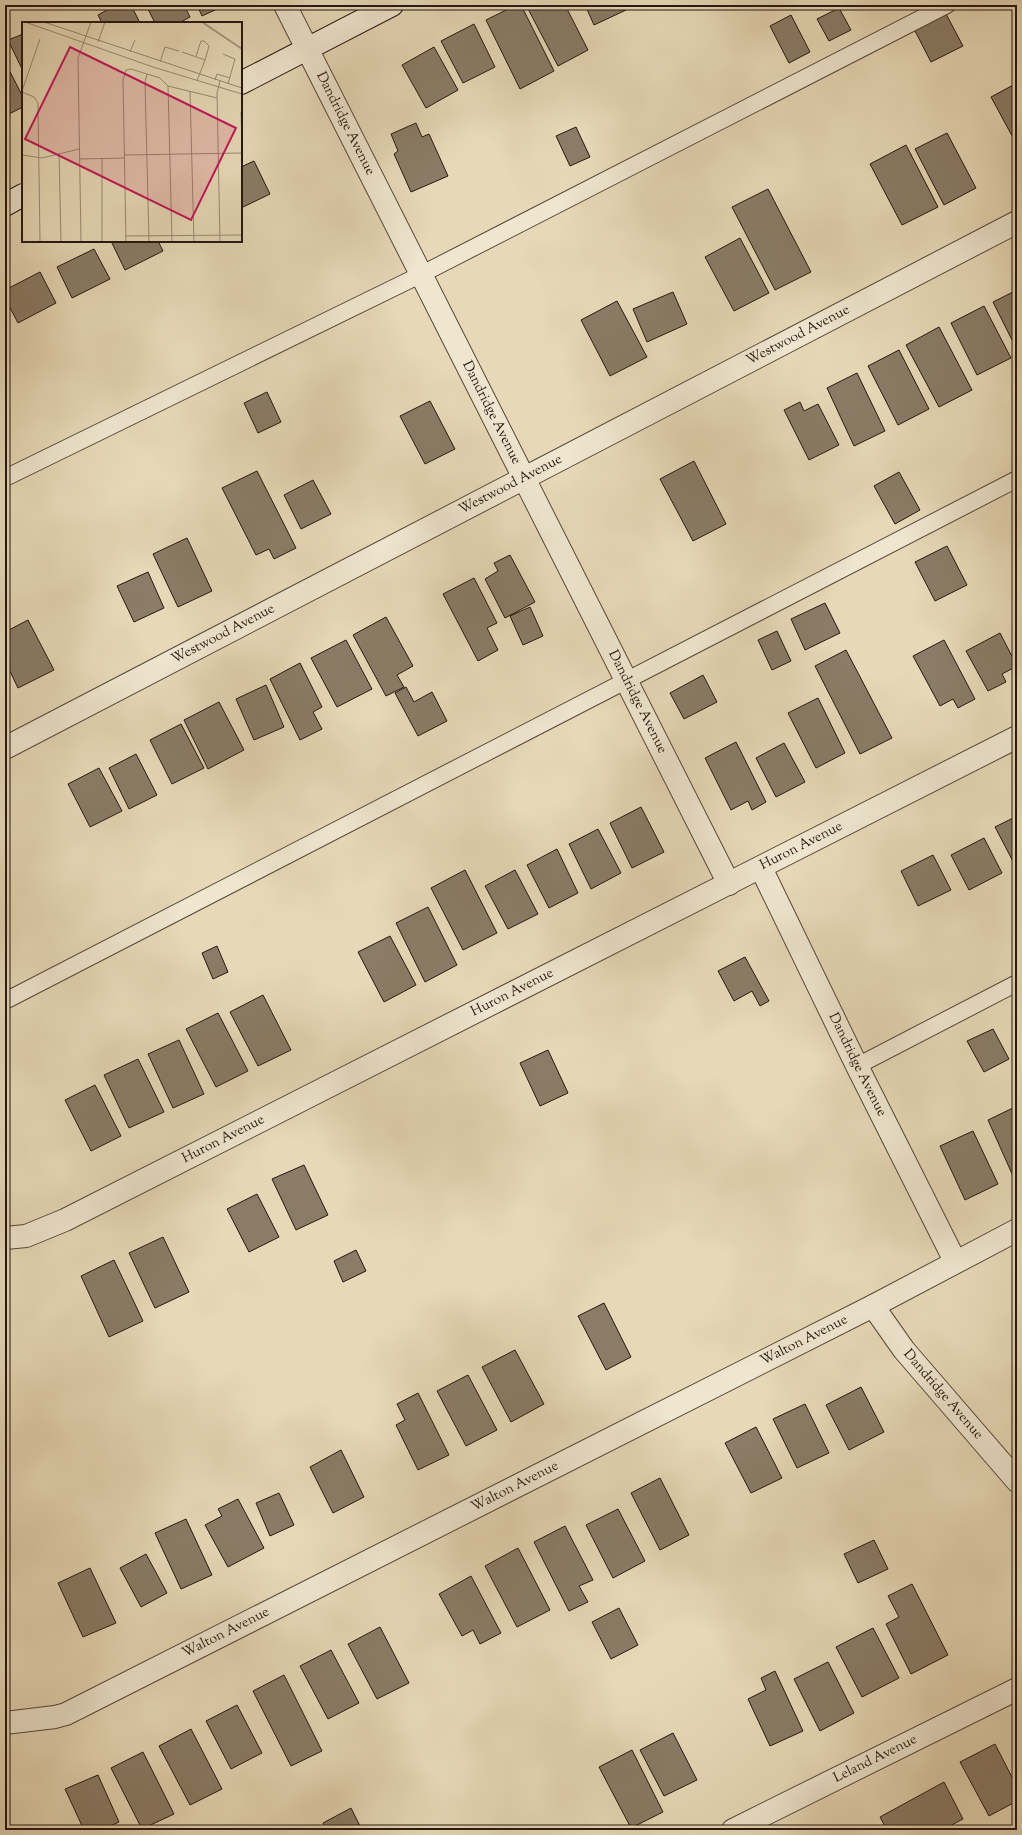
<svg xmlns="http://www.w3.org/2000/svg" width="1022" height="1835" font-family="'Sorts Mill Goudy',serif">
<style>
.building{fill:#8a7c67;stroke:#251711}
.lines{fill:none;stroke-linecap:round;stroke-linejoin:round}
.lane-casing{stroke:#56483a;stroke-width:18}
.street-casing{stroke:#56483a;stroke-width:24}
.secondary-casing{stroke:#251711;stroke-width:24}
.lane{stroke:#efe6d0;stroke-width:16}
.street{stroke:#efe6d0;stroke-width:22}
.secondary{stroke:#efe6d0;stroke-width:22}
.labels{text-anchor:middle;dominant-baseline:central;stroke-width:4;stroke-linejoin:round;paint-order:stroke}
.street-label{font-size:14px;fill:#251711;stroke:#efe6d0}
.inset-river{fill:none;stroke:#a5977f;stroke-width:2}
.inset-road{fill:none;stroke:#998b75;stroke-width:1}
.view{fill:#c2185b;fill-opacity:0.15;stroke:#c2185b;stroke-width:2}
.inset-edge{fill:none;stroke:#251711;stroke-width:2}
</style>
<rect width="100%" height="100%" fill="#e7d9b7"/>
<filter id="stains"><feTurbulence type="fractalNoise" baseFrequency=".005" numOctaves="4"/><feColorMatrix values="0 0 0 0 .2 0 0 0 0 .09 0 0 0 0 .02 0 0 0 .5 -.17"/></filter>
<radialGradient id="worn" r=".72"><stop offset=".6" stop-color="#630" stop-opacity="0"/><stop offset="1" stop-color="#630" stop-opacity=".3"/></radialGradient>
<!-- building -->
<path class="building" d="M116 5H131L140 23H102L98 15Z
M146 5H184L190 17 179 23H155Z
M197 5H226L202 16Z
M516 5H521L554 71 520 89 486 20Z
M526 5H565L588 50 558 66Z
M585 5H624L626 10 594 25Z
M839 8 851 30 829 41 817 19Z
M945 12 963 46 931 62 914 29Z
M791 15 810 52 789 63 770 26Z
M474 24 495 67 463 83 441 41Z
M23 34V71L8 40Z
M434 47 458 90 426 108 402 65Z
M5 62 23 97V107L5 116Z
M1017 83V145L991 97Z
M416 123 422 137 429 134 448 176 411 192 394 154 398 151 391 134Z
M576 127 590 157 570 166 556 136Z
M947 133 976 188 944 205 915 149Z
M906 145 938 207 902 225 870 164Z
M254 161 270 194 241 208V167Z
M768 189 811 272 775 290 732 207Z
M740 238 769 293 734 311 705 257Z
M111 241H158L163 251 125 270Z
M94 249 110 279 72 298 57 267Z
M40 272 56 303 18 323 5 298V290Z
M1017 290V350L993 302Z
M673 292 687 324 647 342 633 309Z
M617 301 647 357 610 376 581 320Z
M984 306 1011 358 977 375 951 323Z
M939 327 972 390 939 407 906 345Z
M899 350 929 409 898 425 868 366Z
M857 373 885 431 854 446 827 388Z
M267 392 281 422 258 433 244 403Z
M430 401 455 449 425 464 400 416Z
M800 402 804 411 818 404 839 445 809 460 784 410Z
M694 461 726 524 693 541 660 479Z
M257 471 296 548 274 559 269 549 256 555 222 488Z
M899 472 920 510 895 524 874 486Z
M313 480 331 514 301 529 284 495Z
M187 538 212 591 178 607 153 554Z
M947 546 967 585 935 601 915 562Z
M510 555 535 602 505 618 485 579 498 571 494 563Z
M148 572 164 608 134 622 117 586Z
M474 578 497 623 487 628 498 650 478 661 443 594Z
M825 603 840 633 805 650 791 619Z
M530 607 543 636 523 645 510 616Z
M386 617 413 666 397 675 404 687 386 696 353 635Z
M28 620 54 670 18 688 5 661V632Z
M777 631 791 661 772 670 758 640Z
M1000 633 1017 666 1002 674 1006 682 988 691 966 651Z
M346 640 372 689 337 707 311 658Z
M944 640 975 699 958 708 953 699 940 706 913 656Z
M846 650 892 738 860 754 815 666Z
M300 663 322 707 313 712 322 729 300 740 270 679Z
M703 675 717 702 684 719 670 693Z
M266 685 284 727 254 740 236 699Z
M406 687 414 702 432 692 447 721 418 736 395 693Z
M818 698 845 753 816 768 788 713Z
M219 702 244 750 208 769 184 720Z
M181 724 204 768 172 784 150 740Z
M736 742 766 802 752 810 748 801 731 810 705 758Z
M784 743 805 782 776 797 756 758Z
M136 754 157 795 129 809 109 768Z
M99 768 122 811 90 827 68 784Z
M641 807 664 852 632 868 610 823Z
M1017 816V869L995 827Z
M598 829 621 873 591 889 569 844Z
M984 838 1002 873 969 890 951 855Z
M557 849 578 893 549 908 527 865Z
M933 855 951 890 918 906 901 871Z
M465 870 497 933 463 950 431 888Z
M515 870 538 914 508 929 485 886Z
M428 907 457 965 425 982 396 923Z
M390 936 416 985 384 1002 358 952Z
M217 946 228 972 213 979 202 953Z
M745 957 769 1001 760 1006 752 991 734 1001 718 971Z
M263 995 291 1050 258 1066 230 1012Z
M218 1013 248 1071 216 1087 186 1029Z
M993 1029 1009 1059 984 1072 967 1041Z
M179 1040 204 1094 173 1108 148 1054Z
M548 1050 568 1093 540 1106 520 1063Z
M138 1059 164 1112 129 1128 104 1075Z
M95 1085 121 1136 91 1151 65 1100Z
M1017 1106V1174L1013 1176 988 1120Z
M973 1131 998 1184 965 1200 940 1146Z
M304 1165 328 1215 296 1230 272 1179Z
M257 1194 279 1237 249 1252 227 1209Z
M163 1237 189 1292 155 1308 129 1253Z
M356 1250 366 1271 343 1282 334 1261Z
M114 1260 143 1321 109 1337 81 1276Z
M604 1303 631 1357 606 1370 578 1316Z
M515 1350 544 1404 511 1422 482 1367Z
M468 1375 497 1430 466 1446 437 1391Z
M861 1387 884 1432 849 1450 826 1405Z
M418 1393 449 1455 418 1470 396 1425 405 1420 397 1404Z
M805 1404 829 1453 797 1468 773 1419Z
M756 1427 782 1478 751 1493 725 1443Z
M341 1450 364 1497 333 1513 310 1467Z
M660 1478 689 1535 660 1550 631 1493Z
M279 1493 294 1525 270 1536 256 1503Z
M238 1499 264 1548 228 1567 205 1525 222 1516 218 1509Z
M618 1509 645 1561 613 1578 586 1525Z
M186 1519 212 1575 181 1589 155 1533Z
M565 1526 593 1580 579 1586 588 1602 569 1611 534 1542Z
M874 1540 888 1569 858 1583 844 1554Z
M518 1548 550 1610 517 1627 485 1566Z
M146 1554 167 1593 141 1607 120 1568Z
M90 1568 116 1623 83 1637 58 1583Z
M471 1576 501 1633 480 1644 473 1630 462 1636 439 1594Z
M912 1584 948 1655 911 1674 886 1624 899 1617 888 1596Z
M619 1608 638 1645 611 1659 592 1622Z
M380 1627 409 1683 377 1699 348 1644Z
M873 1628 899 1678 862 1697 836 1647Z
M331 1650 359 1703 328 1719 300 1666Z
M828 1662 854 1713 820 1731 794 1679Z
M775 1671 803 1731 770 1746 748 1699 766 1690 761 1678Z
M284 1675 322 1751 291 1766 253 1691Z
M237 1705 262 1753 231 1769 206 1721Z
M191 1729 222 1789 190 1805 159 1746Z
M673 1733 697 1780 664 1796 640 1750Z
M995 1744 1017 1787V1801L989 1816 960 1762Z
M632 1750 663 1812 631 1828 599 1767Z
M143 1752 174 1814 142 1829 111 1768Z
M98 1775 119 1822 101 1830H84L65 1789Z
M944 1782 963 1819 942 1830H887L880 1817Z
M351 1808 362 1830H326L323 1823Z"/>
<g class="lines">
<!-- lane casing -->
<g class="lane-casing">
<path id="lane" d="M5 478 420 275 947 5
M5 1001 1017 479
M857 1066 1017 983"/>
</g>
<!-- street casing -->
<g class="street-casing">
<g id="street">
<path id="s1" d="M285 5 729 884"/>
<path id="s2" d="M5 748 1017 222"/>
<path id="s3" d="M761 868 857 1066 955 1261"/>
<path id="s4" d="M5 1238 26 1236 65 1220 1017 737"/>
<path id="s5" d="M873 1306 904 1350 1017 1481"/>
<path id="s6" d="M5 1723 55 1717 66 1714 873 1306 1017 1230"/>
<path id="s7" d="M733 1830 1017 1689"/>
</g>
</g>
<!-- secondary casing -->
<g class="secondary-casing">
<path id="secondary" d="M241 83 392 5
M5 205 23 195"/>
</g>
<!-- lane -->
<use href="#lane" class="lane"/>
<!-- street -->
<use href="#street" class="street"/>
<!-- secondary -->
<use href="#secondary" class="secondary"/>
</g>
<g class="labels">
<!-- street labels -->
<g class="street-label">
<text stroke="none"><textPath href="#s1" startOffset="133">Dandridge Avenue</textPath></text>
<text stroke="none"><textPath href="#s2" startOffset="894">Westwood Avenue</textPath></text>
<text stroke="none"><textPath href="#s1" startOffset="457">Dandridge Avenue</textPath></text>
<text stroke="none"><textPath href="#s2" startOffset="570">Westwood Avenue</textPath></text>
<text stroke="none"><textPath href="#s2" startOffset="246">Westwood Avenue</textPath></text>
<text stroke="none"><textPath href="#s1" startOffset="781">Dandridge Avenue</textPath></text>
<text stroke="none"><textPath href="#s4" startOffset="889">Huron Avenue</textPath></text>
<text stroke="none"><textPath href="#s4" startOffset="565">Huron Avenue</textPath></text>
<text stroke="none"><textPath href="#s3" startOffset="219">Dandridge Avenue</textPath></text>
<text stroke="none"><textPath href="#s4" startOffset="241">Huron Avenue</textPath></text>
<text stroke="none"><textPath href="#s6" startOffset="889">Walton Avenue</textPath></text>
<text stroke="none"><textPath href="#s5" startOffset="113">Dandridge Avenue</textPath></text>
<text stroke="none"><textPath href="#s6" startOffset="565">Walton Avenue</textPath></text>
<text stroke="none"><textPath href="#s6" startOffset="241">Walton Avenue</textPath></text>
<text stroke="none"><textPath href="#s7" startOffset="159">Leland Avenue</textPath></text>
</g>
</g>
<!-- overview -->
<g transform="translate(22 22)">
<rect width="220" height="220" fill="#e7d9b7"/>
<path class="inset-river" d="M180 0 220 27"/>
<path class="inset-road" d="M3 0 131 45 220 72M22 0 220 66M76 20 83 0M108 30 113 18M160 30 183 38 175 59M201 32 213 37 206 62M174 34 179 19H182L187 24 183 38M138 40 143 25 157 29M125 52 123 60 127 220M193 58 195 52 208 56M198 59 195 71 198 220M146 64 195 76M0 69 18 17M168 69 172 220M0 70 12 75 16 81 18 220M219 90 220 123M37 132 39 220M0 133 20 136 57 127M102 133 220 131M80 136V220M58 137 102 136M103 214 220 213M59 220 56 36 69 0M104 220 101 58 104 48 109 47 138 56 146 64 150 220"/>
<path class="view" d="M48 25 214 106 169 198 3 117Z"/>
<rect width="220" height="220" class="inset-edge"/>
</g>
<!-- margin -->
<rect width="1022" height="1835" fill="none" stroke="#e7d9b7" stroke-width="20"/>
<rect x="6" y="6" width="1010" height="1823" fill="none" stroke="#251711" stroke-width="2"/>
<rect x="10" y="10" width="1002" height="1815" fill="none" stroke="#251711"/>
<rect width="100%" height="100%" filter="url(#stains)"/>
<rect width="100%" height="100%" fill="url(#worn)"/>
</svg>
